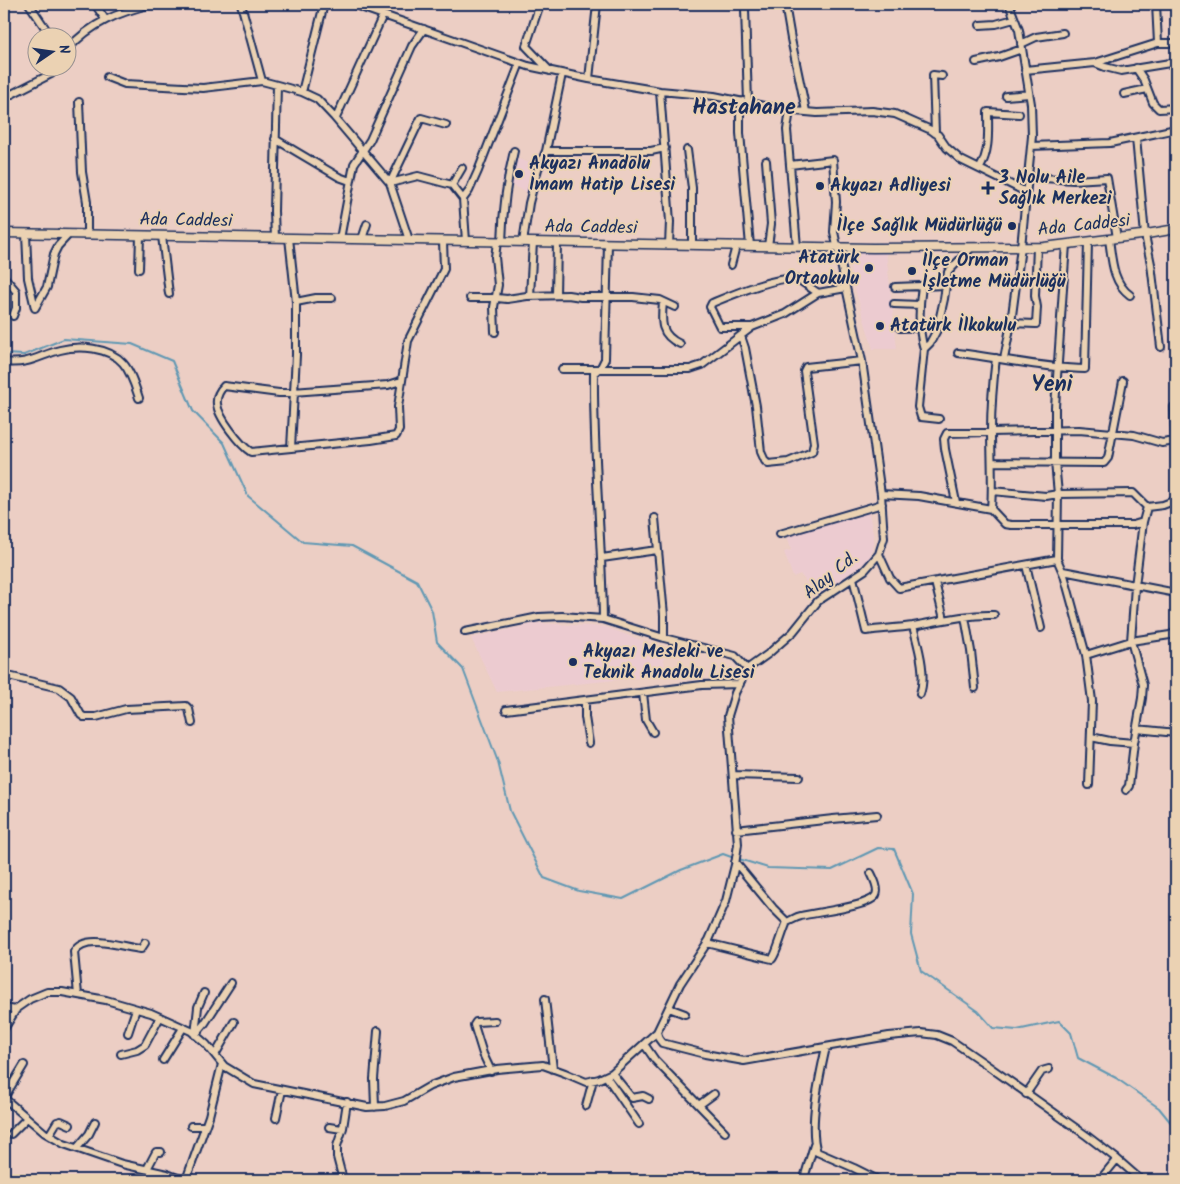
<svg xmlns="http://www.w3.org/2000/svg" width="1180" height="1184" font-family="Kalam,sans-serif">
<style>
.built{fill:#eccbd0}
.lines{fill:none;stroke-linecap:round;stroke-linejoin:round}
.stream{stroke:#6198b3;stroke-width:2}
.minor-casing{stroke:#1b2f5e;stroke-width:10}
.major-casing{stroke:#1b2f5e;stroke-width:11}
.minor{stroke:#ebd2b3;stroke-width:6}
.major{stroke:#ebd2b3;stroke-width:8}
.poi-dot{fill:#1b2f5e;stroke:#ebd2b3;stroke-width:2}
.labels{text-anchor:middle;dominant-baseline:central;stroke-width:4;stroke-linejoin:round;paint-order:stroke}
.poi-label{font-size:18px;font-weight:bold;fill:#1b2f5e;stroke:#ebd2b3;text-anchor:start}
.street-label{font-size:18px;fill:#1b2f5e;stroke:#ebd2b3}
.district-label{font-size:22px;font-weight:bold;fill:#1b2f5e;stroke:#ebd2b3}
</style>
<rect width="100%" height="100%" fill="#eccec4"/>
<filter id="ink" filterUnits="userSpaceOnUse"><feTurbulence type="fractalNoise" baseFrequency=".02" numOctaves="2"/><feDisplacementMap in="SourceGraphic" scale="10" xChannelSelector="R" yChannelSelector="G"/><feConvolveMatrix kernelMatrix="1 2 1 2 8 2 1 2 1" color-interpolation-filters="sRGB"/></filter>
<g filter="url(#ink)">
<!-- built -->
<path class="built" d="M507 155 538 166 531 194 501 181Z
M855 251 886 252 897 349H873L852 279 849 257 850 253Z
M869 512 874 539 870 559 818 596 800 574 793 577 784 552 791 550 787 535Z
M537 623 606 627 662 648 666 675 497 692 471 638Z"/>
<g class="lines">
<!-- stream -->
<path class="stream" d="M4 354 24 355 64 339 132 344 172 361 193 411 224 443 248 496 303 542 352 546 417 581 432 611 437 642 463 669 498 762 510 811 544 878 579 891 623 899 681 870 723 854 734 858
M739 859 768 868 832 870 878 848 894 849 913 894 911 934 921 971 978 1011 993 1028 1017 1030 1059 1021 1071 1033 1078 1058 1116 1078 1159 1108 1176 1129"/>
<!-- minor casing -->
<g class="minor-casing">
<path id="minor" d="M29 4 52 38
M95 4 105 19
M241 4 262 81 277 85 274 211 275 238
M352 4 528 66 589 79 660 91 714 96 784 110 817 113 872 111 895 114 931 130 938 135 947 148 961 160 1026 192
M540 4 526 46 550 71
M785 4 791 39 806 111
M1156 4 1158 43
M745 9 748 102
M980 25 996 24 1014 19
M1021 44 1036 37 1063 33
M68 49C91 23 119 12 152 4
M976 62 999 57 1022 49
M1095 63 1105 67 1121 71 1176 62
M1136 68 1144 80 1153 103 1159 109 1176 108
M1025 70 1095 63 1158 43H1176
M107 77 125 84 203 88 262 81
M589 79 597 4
M277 85 302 92 317 99 334 117 390 183 409 240
M660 91 670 222 669 245
M302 92 324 4
M1124 94 1147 89
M1006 96 1029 94
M4 98 51 74 56 68
M743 101 740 110V133L750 246
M79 102 82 172 87 202V235
M790 110 787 130 797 247
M336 118 383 15
M935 133 933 75 942 76
M1136 138 1145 235 1151 264 1161 347
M275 139 339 177 350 181
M1031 146 1110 143 1176 129
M687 150 692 188V245
M546 151H651L665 148
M766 161 771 224 768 246
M980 168C990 150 988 132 988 112L1019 114
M1028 177 1074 180 1107 178 1117 238
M390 183 418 176 452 185 463 199 466 241
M390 183 421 118 446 125
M452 185 462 168
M463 199 469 191 478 171 520 63
M26 234 28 278 35 308 47 287 54 254 58 246 69 234
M162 236 169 294
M289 238 296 302V355L291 448
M340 239 354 164 370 140 412 46 424 29
M362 239 367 224
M1109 239C1112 259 1112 282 1130 295
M502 242C503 209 506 182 514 151
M523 242 529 203 538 169 546 151 562 74
M1066 244 1055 407V462L1058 494 1057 559 1064 575 1086 655 1092 701 1089 785
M731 265 736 246
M139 269 140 236
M4 277 16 291V308L13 316
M922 286C919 306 918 329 924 349
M895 287 946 285
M556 295 557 243
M530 296 533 242
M470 298H497L507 299 527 296 568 295 581 297H633L660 300 675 307
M296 302 316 298H332
M663 302C661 322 660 335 680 344
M894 304 920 305
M1011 323 1036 324 1037 307 1035 296 1037 247
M752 327H720L710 307 712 303C729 296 783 273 799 280 804 283 812 289 818 293
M900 328 921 327
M495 332 494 307 498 285 495 257 497 242
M741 336 745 348 756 406 761 452 765 461 768 464 788 462 812 452 814 443 804 371 806 367 862 361
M958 353C1001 358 1042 368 1085 369L1088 242
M1004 359 1011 323 1021 247 1032 136 1031 104 1019 30 1009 4
M4 362C29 365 38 356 60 350 79 345 109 347 123 363 131 372 135 386 139 398
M562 369H690L702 365 752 327 785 314 818 293 846 288
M401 381 388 385 279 393 224 386C219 391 216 396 217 404 218 417 240 445 251 452L371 440 396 436 399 430 398 407 408 341 444 269 443 241
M1174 407 1176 467
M939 419 921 417 918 407 924 349 930 343 937 330 944 299 948 272 971 248
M992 462 1104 463 1108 458 1123 381
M992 491 1046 496 1058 494 1133 493 1147 507 1143 522 1135 586 1131 641 1143 685 1142 698 1134 743
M881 494 919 496 991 509 1005 524 1011 525H1133L1143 522
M956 502 945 449 944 439 947 433 1079 430 1134 435 1162 443 1176 441
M1147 507 1163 505 1176 500
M991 509C993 483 991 458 991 431 991 407 993 382 996 358
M655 518 664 615V638
M780 534 882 504
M879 554 890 578 899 588 1057 559
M602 558 657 550
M1026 565 1041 628
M1063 571 1176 593
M853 578 866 631C882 629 898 628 913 626 940 621 967 614 994 615
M935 582 944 619
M965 617 971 651 975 688
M603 619C602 537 593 456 594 373L601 367 605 359 608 244
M913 626C918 646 927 674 920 694
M465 632 539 617 562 616 603 619 664 638 735 656 747 669
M1086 655 1131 641 1170 635 1176 632
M4 675 59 688 71 697 81 715 84 717H96L126 709 186 706 189 709 192 723
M643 693 646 720 653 732
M585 700V717L589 743
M506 710 702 685 740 684
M1137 729 1176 733
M1091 737 1110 741 1134 743 1129 786 1126 790
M733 775 799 777
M736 830 833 819 877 815
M735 862 773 908 787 922
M707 943 772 959C776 956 783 930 787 922 792 920 796 917 801 916 816 912 870 907 876 895 879 889 874 879 871 873
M78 995 74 952C85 932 124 948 141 949L145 943
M545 999 553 1069
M4 1008 16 1010
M669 1008 685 1014
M4 1029 17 1008 30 999 47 992H62L106 1000 151 1013 191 1031 206 1044 224 1066 254 1084 367 1107 385 1106 404 1101 430 1086 454 1077 497 1069 543 1065 565 1073 586 1082 599 1079 612 1073 657 1032 680 984 709 940 726 901 735 865 738 844 728 716 735 693 747 669 768 654 793 632 818 601 865 570 879 554 884 538 881 494 862 361 834 232 836 202 833 160 790 165
M657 1032 659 1039 662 1043 705 1054 744 1061 889 1036 921 1033 937 1035 952 1041 984 1063 1087 1136 1117 1159 1141 1180
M128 1033 136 1009
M195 1035 205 1023 231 983
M195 1035 198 1007 204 993
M644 1044 655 1060 725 1132
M826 1047C820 1074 808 1126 817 1152L854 1168 878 1180
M121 1054 137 1050 145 1045 160 1017
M215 1055 234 1022
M163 1060 183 1028
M491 1071 483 1054 474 1025 476 1022 495 1021
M612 1073 632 1098 643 1096 649 1099
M606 1076 639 1124
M1026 1094 1042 1071 1049 1069
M4 1098 45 1133 64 1144 122 1164 167 1174 183 1180
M4 1098 24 1065
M699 1105 714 1094
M586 1106 593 1080
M375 1107 374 1079 378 1031
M276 1118 282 1090
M191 1126H205
M329 1127 342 1129
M11 1134 27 1118
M49 1135 57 1122 61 1121 70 1125
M77 1148 89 1134 95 1122
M147 1169 156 1152H161
M805 1175 814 1145
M186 1180 209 1116 222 1064
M343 1180 337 1157V1146L343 1128 347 1102
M1100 1180 1117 1159"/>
</g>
<!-- major casing -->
<g class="major-casing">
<path id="major" d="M4 233 873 248 1044 247 1141 235 1176 229"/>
</g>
<!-- minor -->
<use href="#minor" class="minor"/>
<!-- major -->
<use href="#major" class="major"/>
</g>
</g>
<!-- markers -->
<g class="poi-dot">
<circle cx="519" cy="174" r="5"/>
<circle cx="820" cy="186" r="5"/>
<path d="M985.5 180.5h5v5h5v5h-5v5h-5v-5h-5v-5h5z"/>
<circle cx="1012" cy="226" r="5"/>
<circle cx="869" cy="268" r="5"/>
<circle cx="912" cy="271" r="5"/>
<circle cx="880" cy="326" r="5"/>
<circle cx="573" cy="662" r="5"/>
</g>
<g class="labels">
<!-- poi labels -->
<g class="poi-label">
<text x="529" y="164">Akyazı Anadolu<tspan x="529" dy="21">İmam Hatip Lisesi</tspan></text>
<text x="999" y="178">3 Nolu Aile<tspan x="999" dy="21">Sağlık Merkezi</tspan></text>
<text x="830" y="186">Akyazı Adliyesi</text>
<text x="1002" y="226" text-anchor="end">İlçe Sağlık Müdürlüğü</text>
<text x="859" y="258" text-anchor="end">Atatürk<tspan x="859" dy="21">Ortaokulu</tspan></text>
<text x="922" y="261">İlçe Orman<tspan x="922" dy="21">İşletme Müdürlüğü</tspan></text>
<text x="890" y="326">Atatürk İlkokulu</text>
<text x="583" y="652">Akyazı Mesleki ve<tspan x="583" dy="21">Teknik Anadolu Lisesi</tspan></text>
</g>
<!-- street labels -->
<g class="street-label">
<text transform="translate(186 221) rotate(1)">Ada Caddesi</text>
<text transform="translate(1084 226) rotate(-6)">Ada Caddesi</text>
<text transform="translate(591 228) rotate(1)">Ada Caddesi</text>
<text transform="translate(831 576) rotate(-39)">Alay Cd.</text>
</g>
<!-- district labels -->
<g class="district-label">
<text x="744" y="108">Hastahane</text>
<text x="1052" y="385">Yeni</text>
</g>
</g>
<!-- margin -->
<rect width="1180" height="1184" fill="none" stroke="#ebd2b3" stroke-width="20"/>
<rect x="10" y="10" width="1160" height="1164" fill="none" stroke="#1b2f5e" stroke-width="2" filter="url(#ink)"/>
<!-- north arrow -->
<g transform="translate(52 52) rotate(77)"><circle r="24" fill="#ebd2b3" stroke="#989191"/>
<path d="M0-4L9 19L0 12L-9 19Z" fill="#1b2f5e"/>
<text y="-8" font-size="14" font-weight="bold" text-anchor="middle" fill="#1b2f5e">N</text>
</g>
</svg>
